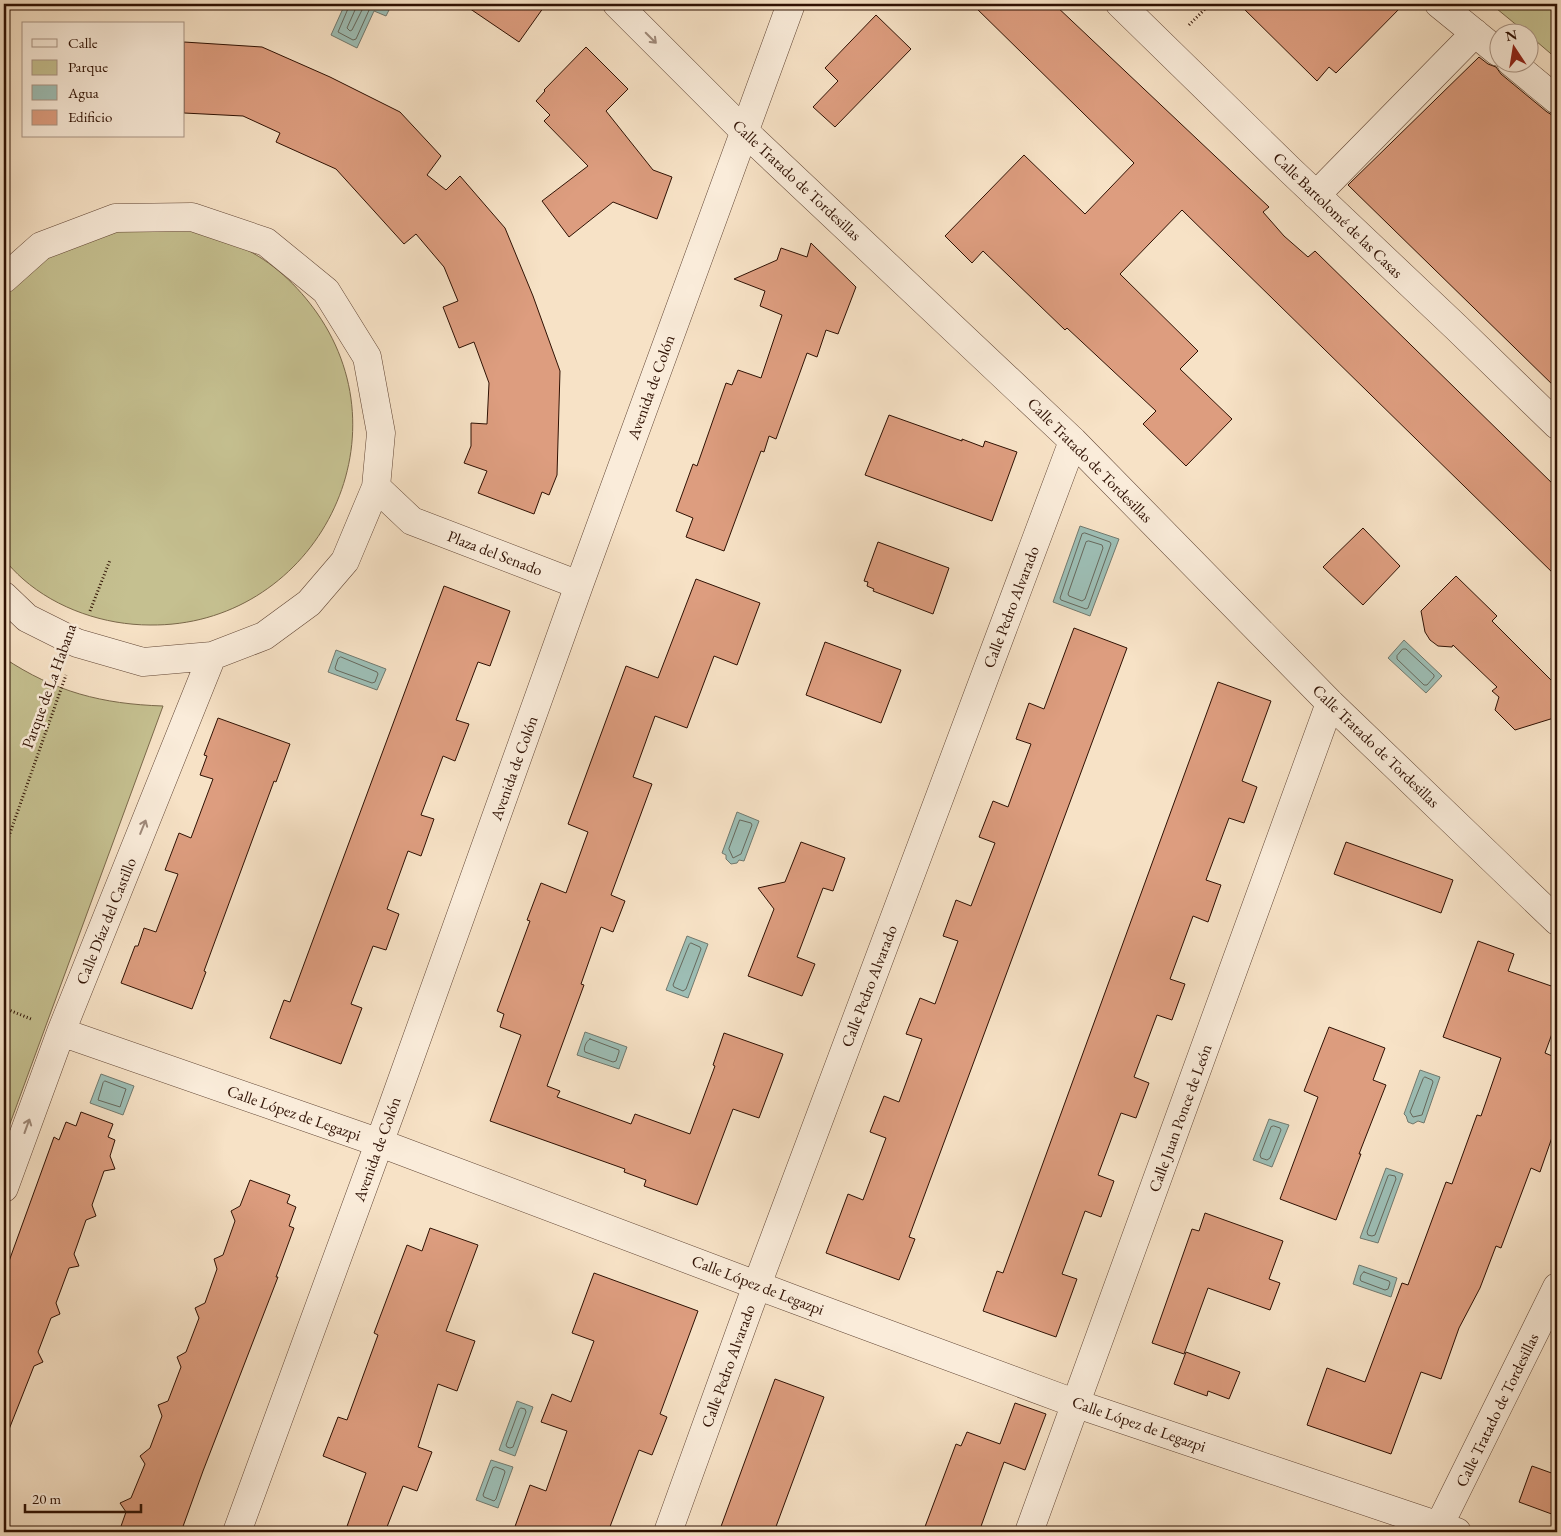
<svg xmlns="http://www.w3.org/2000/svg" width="1561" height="1536" font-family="'EB Garamond',serif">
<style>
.green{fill:#c5c090;stroke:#7a684a}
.water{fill:#9dbeb5;stroke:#71796e}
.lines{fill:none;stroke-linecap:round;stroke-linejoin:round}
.shore{stroke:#66685c;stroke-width:1}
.building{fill:#dd9d7f;stroke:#2f1103}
.minor-casing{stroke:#614534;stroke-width:29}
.path{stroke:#2f1103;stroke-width:3;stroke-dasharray:1 2.5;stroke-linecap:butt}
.minor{stroke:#faecda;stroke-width:28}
.oneway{stroke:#9f8979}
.labels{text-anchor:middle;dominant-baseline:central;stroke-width:5;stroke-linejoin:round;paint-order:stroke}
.street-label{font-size:16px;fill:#2f1103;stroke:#faecda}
</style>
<rect width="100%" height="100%" fill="#f7e2c6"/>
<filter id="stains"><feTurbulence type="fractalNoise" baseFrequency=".004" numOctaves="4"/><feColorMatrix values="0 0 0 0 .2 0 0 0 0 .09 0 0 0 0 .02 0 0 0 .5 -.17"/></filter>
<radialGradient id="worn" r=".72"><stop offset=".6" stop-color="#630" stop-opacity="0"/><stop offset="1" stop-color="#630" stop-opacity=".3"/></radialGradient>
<!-- green -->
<path class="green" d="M1491 4H1557V59L1529 35 1528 32H1525Z
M166 227C179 229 192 230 205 233 217 236 230 242 241 247 272 261 298 286 317 313 410 446 310 627 150 625 105 625 57 609 23 579 16 573 10 566 4 560V293L21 275 53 253 125 228Z
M4 658C55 692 102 704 163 706L4 1140Z"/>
<!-- water -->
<path class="water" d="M345 4H392L386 16 374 11 357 48 331 35Z
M1080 526 1119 539 1090 616 1053 602Z
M1404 640 1442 676 1426 693 1388 658Z
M336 650 386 669 377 690 328 672Z
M737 812 759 821 744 861 739 860 737 863 731 864 726 859V855L722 853Z
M687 936 708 944 688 998 666 990Z
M585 1032 627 1047 619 1069 577 1055Z
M1420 1070 1440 1077 1424 1123 1418 1121 1413 1124 1408 1122 1406 1116 1404 1114Z
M101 1074 134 1086 123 1115 90 1103Z
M1269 1119 1289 1125 1272 1167 1253 1160Z
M1386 1168 1403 1174 1378 1243 1360 1238Z
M1359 1265 1397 1278 1391 1297 1353 1284Z
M517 1401 533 1407 515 1456 499 1450Z
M491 1460 513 1467 498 1508 476 1500Z"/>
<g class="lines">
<!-- shore -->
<path class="shore" d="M350 4 338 32 353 40 356 39 370 8 375 6 383 8 386 4
M356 4 355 10 347 28 350 31 352 30 365 4
M1085 533 1110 542 1111 544 1088 608 1086 609 1061 600 1060 598 1082 534Z
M1089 541 1102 545 1103 548 1085 599 1082 601 1069 596 1068 594 1086 542Z
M1403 649H1406L1434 675V677L1427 685H1424L1397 659V656Z
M341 657 377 672 378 674 375 682 372 683 336 670 335 668 338 659Z
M740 820 751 823 752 825 741 854 733 858 729 849Z
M691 943 700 947 701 949 686 989 683 991 674 987 673 985 689 945Z
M590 1039 619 1050V1052L616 1061 613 1062 585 1052C583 1049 586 1041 590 1039Z
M1425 1077 1432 1080 1433 1082 1422 1115 1413 1117 1410 1112 1423 1079Z
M105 1081 126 1089 120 1107 98 1100 103 1083Z
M1274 1126 1280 1128 1281 1130 1270 1158 1267 1160 1261 1158 1260 1155 1271 1127Z
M1390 1175 1395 1176 1396 1179 1375 1235 1372 1236 1368 1235 1367 1232 1388 1176Z
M1364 1272 1389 1281 1390 1283 1388 1289 1385 1290 1361 1281C1359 1279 1361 1273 1364 1272Z
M521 1408 525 1409 526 1412 513 1447 510 1448 507 1447 506 1445 519 1410Z
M496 1467 504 1470 505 1472 496 1499 494 1501 484 1497 483 1495 493 1468Z"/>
</g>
<!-- building -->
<path class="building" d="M463 4H546L519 42Z
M972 4H1054L1269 207 1263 212 1284 236 1308 257 1315 251 1557 488V577L1182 210 1120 274 1198 351 1180 369 1232 419 1186 466 1143 424 1156 411 1067 328 1065 330 983 251 972 263 945 236 1024 155 1085 214 1134 163Z
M1239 4H1404L1336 73 1329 67 1317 81Z
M876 15 911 49 835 127 813 107 838 81 825 68Z
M184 42 262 47 330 77 400 112 441 156 427 175 446 190 460 176 505 228 533 296 560 371 557 475 549 495 542 492 534 514 478 493 487 471 464 463 471 446V423L487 424 489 383 474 342 459 348 443 307 458 301 444 267 416 234 404 244 336 169 276 142 280 133 243 116 184 113Z
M586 47 628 89 606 111 653 170 672 177 657 219 613 202 569 237 542 201 588 166 544 121 550 115 536 101 545 91 544 90Z
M1479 57 1488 64 1496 67 1501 74 1547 112 1557 118V389L1348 185Z
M811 243 856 287 838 334 826 330 817 357 807 353 776 439 769 436 764 452 761 451 724 551 686 537 693 518 676 511 693 464 697 466 726 383 732 385 738 370 761 378 782 315 760 306 765 291 734 279 777 260 781 248 807 257Z
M889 415 962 441V439L983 447 985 441 1017 452 992 521 865 475Z
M1363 528 1400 566 1363 605 1323 567Z
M878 542 949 568 933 614 873 591 874 589 867 586 868 582 864 581Z
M1456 576 1497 616 1492 621 1557 686V717L1515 730 1495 710 1499 697 1492 691 1497 687 1453 645 1452 647 1438 646 1430 640 1425 632 1421 611Z
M696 579 760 603 737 665 714 656 687 728 655 716 633 777 652 784 611 895 625 901 613 932 601 927 581 984 584 985 547 1086 560 1091 557 1097 631 1124 635 1114 690 1134 715 1066 713 1065 724 1033 783 1054 759 1118 733 1109 697 1205 644 1186 646 1180 624 1172 625 1169 490 1121 521 1035 500 1027 504 1014 497 1011 530 921 527 920 541 883 566 893 588 832 568 824 626 666 658 678Z
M444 586 510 611 490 666 478 662 456 720 469 724 455 761 443 756 421 815 434 819 421 856 408 851 387 909 399 914 386 950 373 946 351 1004 362 1008 341 1064 270 1038 284 1000 290 1002Z
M1074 628 1127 648 909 1237 915 1239 899 1280 826 1253 848 1194 863 1200 886 1138 870 1132 884 1096 899 1102 922 1039 906 1034 920 998 935 1004 958 941 943 936 956 900 971 906 995 843 979 837 993 801 1008 807 1031 744 1016 739 1029 703 1044 709Z
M825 642 901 670 881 723 806 695Z
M1218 682 1271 701 1242 781 1257 787 1244 823 1229 818 1206 880 1221 885 1208 922 1193 916 1170 979 1185 984 1172 1020 1157 1015 1134 1077 1149 1083 1136 1118 1121 1113 1098 1175 1114 1181 1101 1217 1085 1211 1062 1274 1077 1279 1056 1337 983 1311 997 1271 1003 1273Z
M218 718 290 744 276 782 274 781 204 971 206 972 192 1009 121 983 135 946H138L144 928 156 932 178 874 165 870 179 833 191 838 213 779 200 775 207 756 204 755Z
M801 842 845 858 833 891 823 888 797 957 815 964 802 996 748 976 774 909 758 888 785 882Z
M1346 842 1453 880 1441 913 1334 874Z
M1478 941 1514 954 1508 971 1557 988V1020L1545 1053 1557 1058V1123L1540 1172 1531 1168 1501 1248 1496 1246 1480 1288 1459 1328 1441 1379 1421 1372 1391 1454 1307 1425 1327 1368 1365 1382 1402 1283 1408 1285 1446 1182 1452 1184 1477 1115 1481 1116 1501 1058 1443 1037Z
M1329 1027 1385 1048 1373 1080 1386 1085 1359 1154H1361L1336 1220 1280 1199 1318 1097 1304 1091Z
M81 1112 113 1124 108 1137 115 1140 110 1156 115 1169 104 1171 92 1205 96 1216 86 1220 74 1254 79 1266 69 1268 56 1303 60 1314 51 1318 38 1352 43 1362 34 1366 6 1437H4V1275L54 1137 59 1140 66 1122 76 1126Z
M250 1180 290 1195 287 1203 296 1207 289 1226 294 1228 276 1277H278L203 1471 181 1532H119L126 1512 120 1503 131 1498 145 1464 140 1456 150 1448 162 1416 158 1405 168 1401 181 1367 177 1357 186 1352 199 1318 195 1308 205 1303 217 1269 214 1259 223 1255 235 1221 231 1211 240 1206Z
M1205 1213 1283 1241 1269 1279 1280 1283 1270 1310 1208 1288 1184 1354 1152 1343 1192 1229 1199 1231Z
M430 1228 478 1245 446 1331 475 1341 457 1391 438 1384 418 1447 432 1452 417 1491 403 1486 385 1532H345L366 1473 323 1456 338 1417 347 1420 378 1335 374 1333 407 1245 422 1251Z
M594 1273 698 1311 660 1414 667 1417 652 1455 639 1450 608 1532H513L530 1485 546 1491 567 1431 541 1422 552 1394 571 1402 594 1341 572 1333Z
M1186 1352 1240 1372 1229 1399 1208 1391 1207 1396 1174 1384Z
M775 1379 824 1397 774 1532H719Z
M1015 1403 1046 1414 1025 1470 1004 1462 979 1532H923L956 1444 961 1446 967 1432 1000 1444Z
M1532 1466 1557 1475V1516L1519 1502Z"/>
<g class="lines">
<!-- minor casing -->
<g class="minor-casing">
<path id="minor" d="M617 4 744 131 1073 441 1330 703 1557 921
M1120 4 1290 170 1457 328 1557 425
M1439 4 1498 52
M1511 62 1557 100
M1316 195 1475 33
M4 279 41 246 115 218 192 217 266 242 326 291 367 357 381 433 376 487 345 561 309 603 264 636 212 656 143 662 77 643 27 618 4 596
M376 487 412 521 579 585
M61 1032 380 1143 796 1300 1077 1404 1457 1532
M4 1188 61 1032 212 656
M237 1532 392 1108 579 585 791 4
M668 1532 757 1285 1073 441
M1029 1532 1330 703
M1436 1532 1557 1287"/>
</g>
<!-- path -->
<path class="path" d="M1189 25 1210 4
M90 611 110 560
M4 850 66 675
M4 1008 31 1019"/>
<!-- minor -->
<use href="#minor" class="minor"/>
</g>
<!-- one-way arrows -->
<defs><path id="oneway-shaft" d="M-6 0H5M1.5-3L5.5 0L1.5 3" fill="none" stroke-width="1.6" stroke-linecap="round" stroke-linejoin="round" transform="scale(1.25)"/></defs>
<g class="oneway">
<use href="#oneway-shaft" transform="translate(651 38) rotate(45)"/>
<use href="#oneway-shaft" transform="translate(143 827) rotate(-68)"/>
<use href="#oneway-shaft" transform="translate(27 1126) rotate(-70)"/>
</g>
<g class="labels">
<!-- street labels -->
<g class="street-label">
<text transform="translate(797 180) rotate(43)">Calle Tratado de Tordesillas</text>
<text transform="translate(1338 215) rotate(44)">Calle Bartolomé de las Casas</text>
<text transform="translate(651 387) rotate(-70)">Avenida de Colón</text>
<text transform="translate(1090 460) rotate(45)">Calle Tratado de Tordesillas</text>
<text transform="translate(495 553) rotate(21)">Plaza del Senado</text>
<text transform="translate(1011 607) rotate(-69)">Calle Pedro Alvarado</text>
<text transform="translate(49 686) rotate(-70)">Parque de La Habana</text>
<text transform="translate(1376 746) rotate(44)">Calle Tratado de Tordesillas</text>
<text transform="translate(514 768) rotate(-70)">Avenida de Colón</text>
<text transform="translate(106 921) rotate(-68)">Calle Díaz del Castillo</text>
<text transform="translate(869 986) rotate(-69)">Calle Pedro Alvarado</text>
<text transform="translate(294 1113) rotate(19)">Calle López de Legazpi</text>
<text transform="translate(1180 1118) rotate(-70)">Calle Juan Ponce de León</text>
<text transform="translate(377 1149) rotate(-70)">Avenida de Colón</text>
<text transform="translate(758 1285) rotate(21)">Calle López de Legazpi</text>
<text transform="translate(728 1366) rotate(-70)">Calle Pedro Alvarado</text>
<text transform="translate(1497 1410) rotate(-64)">Calle Tratado de Tordesillas</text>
<text transform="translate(1139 1424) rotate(19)">Calle López de Legazpi</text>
</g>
</g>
<!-- margin -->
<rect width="1561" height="1536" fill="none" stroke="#f7e2c6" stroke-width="20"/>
<rect x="5" y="5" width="1551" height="1526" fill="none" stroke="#2f1103" stroke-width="2.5"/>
<rect x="10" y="10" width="1541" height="1516" fill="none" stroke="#2f1103"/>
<!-- legend -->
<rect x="22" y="22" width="162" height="115" fill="#faecda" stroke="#a99484"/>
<rect x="32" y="39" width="25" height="8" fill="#faecda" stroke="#a99484"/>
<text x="68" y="48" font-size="15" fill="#2f1103">Calle</text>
<rect x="32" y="60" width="25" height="15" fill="#c5c090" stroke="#a99484"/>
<text x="68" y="72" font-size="15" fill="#2f1103">Parque</text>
<rect x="32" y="85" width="25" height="15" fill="#9dbeb5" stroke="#a99484"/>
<text x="68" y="98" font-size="15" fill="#2f1103">Agua</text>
<rect x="32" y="110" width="25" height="15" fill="#dd9d7f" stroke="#a99484"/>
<text x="68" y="122" font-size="15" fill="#2f1103">Edificio</text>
<!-- north arrow -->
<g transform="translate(1514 48) rotate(348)"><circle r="24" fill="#faecda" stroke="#a99484"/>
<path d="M0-4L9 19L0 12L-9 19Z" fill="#8f2418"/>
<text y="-8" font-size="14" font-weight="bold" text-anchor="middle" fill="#2f1103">N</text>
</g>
<!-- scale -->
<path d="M25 1504v8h116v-8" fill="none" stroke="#2f1103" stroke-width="2.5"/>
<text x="32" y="1504" font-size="15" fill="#2f1103" stroke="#faecda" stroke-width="4" paint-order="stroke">20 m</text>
<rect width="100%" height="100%" filter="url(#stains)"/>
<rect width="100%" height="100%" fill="url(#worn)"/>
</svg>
